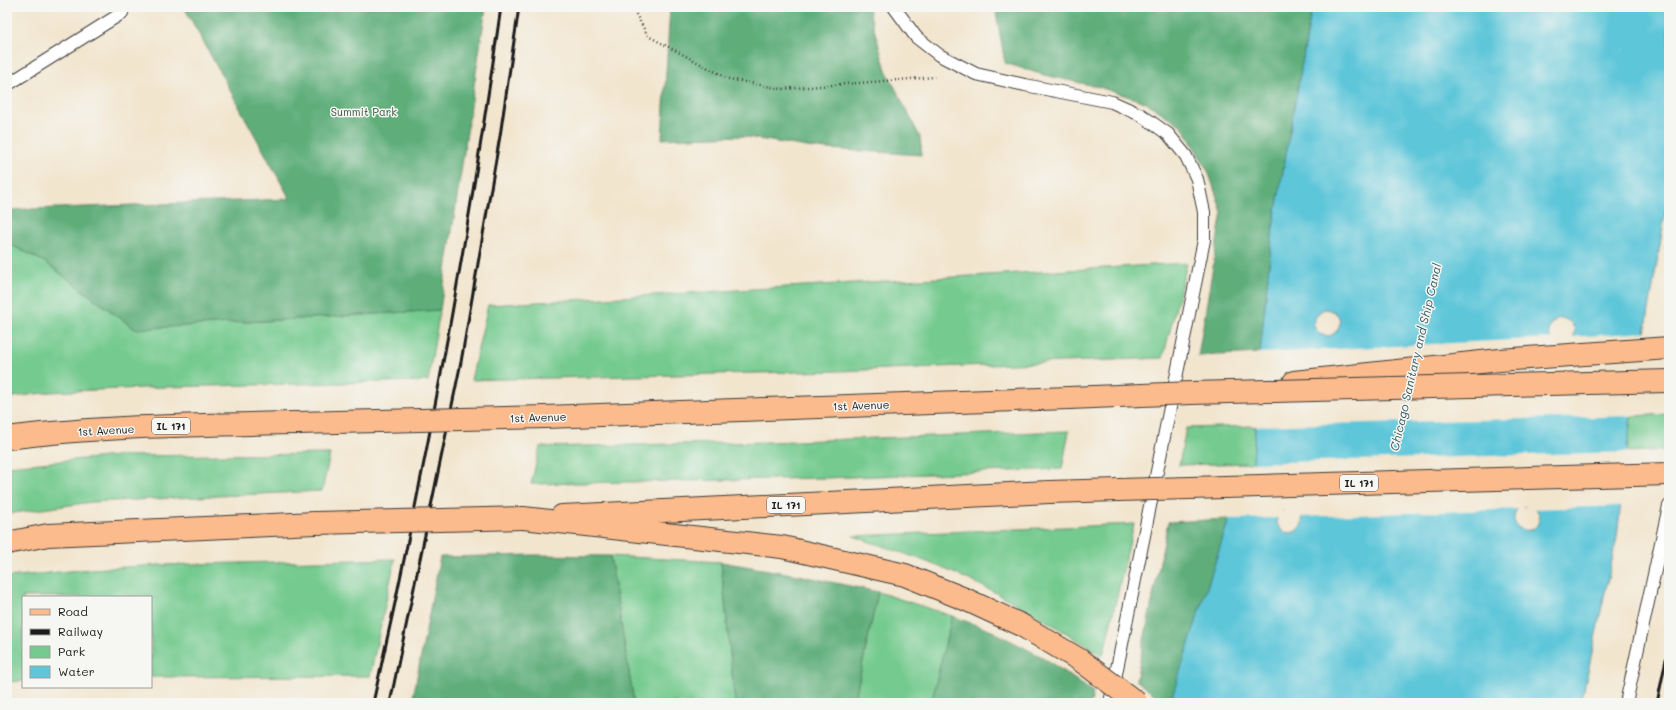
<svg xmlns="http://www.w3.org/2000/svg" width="1676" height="710" font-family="Mali,sans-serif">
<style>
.green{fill:#74ca8f;stroke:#487356}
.forest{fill:#5fae7a;stroke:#3e654b}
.water{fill:#5dc6d9;stroke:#3c717a;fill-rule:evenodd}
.pier{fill:#f2e5ce}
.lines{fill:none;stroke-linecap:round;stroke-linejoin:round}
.service-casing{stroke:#3c3a37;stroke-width:14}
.primary-casing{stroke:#3c3a37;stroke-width:24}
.motorway-casing{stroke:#3c3a37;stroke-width:24}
.path{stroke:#3c3a37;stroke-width:2.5;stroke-dasharray:1 3;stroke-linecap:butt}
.service{stroke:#fff;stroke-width:12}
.primary{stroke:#fbbb8c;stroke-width:22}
.motorway{stroke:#fbbb8c;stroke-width:22}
.rail{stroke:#1c1c1c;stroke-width:3}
.primary-bridge-casing{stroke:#3c3a37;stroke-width:24;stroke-linecap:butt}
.motorway-bridge-casing{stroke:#3c3a37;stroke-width:24;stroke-linecap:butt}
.primary-bridge{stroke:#fbbb8c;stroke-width:22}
.motorway-bridge{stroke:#fbbb8c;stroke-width:22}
.labels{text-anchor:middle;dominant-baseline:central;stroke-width:3;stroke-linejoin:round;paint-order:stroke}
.shield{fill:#f6f6f2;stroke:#5d5d5c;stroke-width:1}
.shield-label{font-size:10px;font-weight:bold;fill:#1c1c1c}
.park-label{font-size:11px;fill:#3b5944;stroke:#f6f6f2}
.street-label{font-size:11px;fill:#1c1c1c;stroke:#f6f6f2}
.water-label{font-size:12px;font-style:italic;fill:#33585e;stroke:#f6f6f2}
</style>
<rect width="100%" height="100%" fill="#f6f6f2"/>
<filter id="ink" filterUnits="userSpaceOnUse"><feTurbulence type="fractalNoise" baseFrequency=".025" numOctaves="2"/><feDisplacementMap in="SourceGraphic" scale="8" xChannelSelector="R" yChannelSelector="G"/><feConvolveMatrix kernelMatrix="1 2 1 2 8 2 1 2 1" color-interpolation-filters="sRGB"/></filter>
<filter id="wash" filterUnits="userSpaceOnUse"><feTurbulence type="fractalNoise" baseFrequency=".012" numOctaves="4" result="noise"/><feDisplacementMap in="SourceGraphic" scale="16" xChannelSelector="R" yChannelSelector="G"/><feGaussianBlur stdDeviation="0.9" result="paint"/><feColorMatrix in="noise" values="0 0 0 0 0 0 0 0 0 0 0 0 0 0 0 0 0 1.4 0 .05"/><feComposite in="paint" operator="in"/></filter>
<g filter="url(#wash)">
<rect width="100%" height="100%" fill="#f2e5ce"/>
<!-- green -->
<path class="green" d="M7 243 45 262 135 329 440 310 428 381 166 387 50 392 7 398Z
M1187 263 1163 358 839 371 471 380 488 305Z
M1669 414V440L1667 450 1627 452 1631 416Z
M1255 426 1253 463 1179 465 1186 428Z
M1069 431 1062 469 825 478 531 484 540 447 769 442Z
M330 454 322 491 92 502 7 514V466L117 456Z
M1134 524 1103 656C1056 626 1007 596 956 574 923 559 888 548 853 536Z
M610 556 721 562 735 703H634Z
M395 559 370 676 151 677V597H23V681L7 682V577L91 569 159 565Z
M878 592 952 616 931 703H854Z"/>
<!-- forest -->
<path class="forest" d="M184 7H486L440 310 135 329 45 262 7 243V210L290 199Z
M670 7H869L870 15 886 70 920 137 922 155 813 148 741 136 662 139Z
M995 7H1312L1273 228 1260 353 1198 356 1222 212 1208 171 1182 126 1145 102 1099 87 1044 75 1005 63Z
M1229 519 1170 703H1165L1136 680 1168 522Z
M535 555 610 556 634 703H412L440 557Z
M721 562 798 575 878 592 854 703H735Z
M952 616 992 631 1044 658 1093 692 1091 703H931Z"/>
<!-- water -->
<path class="water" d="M1312 7H1669V191L1631 416 1617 537 1581 703H1170L1229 519 1253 463 1260 353 1273 228ZM1324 309C1354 311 1335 348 1318 332 1309 323 1316 314 1324 309ZM1559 318C1578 320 1580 337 1563 345L1551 339C1547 329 1550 322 1559 318ZM1531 505C1536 509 1541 513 1539 520 1535 539 1503 530 1518 507ZM1287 507 1300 511C1312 536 1273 542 1277 515Z"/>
<!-- pier -->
<path class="pier" d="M1647 332 1633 416 1253 426 1258 353 1553 338 1557 341 1563 342 1569 340 1571 337Z
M1629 452 1622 506 1533 509 1530 507 1524 506 1519 509 1300 517 1298 513 1293 509H1287L1282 511 1279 518 1227 519 1250 463Z"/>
</g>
<g filter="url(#ink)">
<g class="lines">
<!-- service casing -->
<g class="service-casing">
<path id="service" d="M894 7 916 37 939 55 976 74 1025 85 1112 102 1141 115 1168 134 1186 156 1197 179 1204 212V240L1110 703
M7 85 122 13 118 7
M1626 703 1669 506"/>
</g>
<!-- primary casing -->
<g class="primary-casing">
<path id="primary" d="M545 417 1069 398
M7 438C116 424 226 425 336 422
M562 516 1049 492
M7 543 48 535 315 523"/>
</g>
<!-- motorway casing -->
<g class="motorway-casing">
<path id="motorway" d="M1294 382 1500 360 1669 348
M523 518 782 547 905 575 967 600 1021 625"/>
</g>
<!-- path -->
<path class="path" d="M632 7 648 36 729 79 782 89 935 77"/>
<!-- service -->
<use href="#service" class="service"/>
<!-- primary -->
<use href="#primary" class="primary"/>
<!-- motorway -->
<use href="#motorway" class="motorway"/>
<!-- rail -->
<path class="rail" d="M373 703C425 473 468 241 501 7
M390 703 461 362 500 136 519 7
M1657 703 1669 645"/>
<!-- primary-bridge casing -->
<g class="primary-bridge-casing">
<path id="primary-bridge" d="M1069 398 1191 393 1669 381
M336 422 545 417
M1049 492 1669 474
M315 523 523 518"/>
</g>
<!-- motorway-bridge casing -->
<g class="motorway-bridge-casing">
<path id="motorway-bridge" d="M1021 625 1080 660 1137 703"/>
</g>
<!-- primary-bridge -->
<use href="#primary-bridge" class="primary-bridge"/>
<!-- motorway-bridge -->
<use href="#motorway-bridge" class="motorway-bridge"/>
</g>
</g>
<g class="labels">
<!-- shield labels -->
<g class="shield">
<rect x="152" y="418" width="38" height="16" rx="3"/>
<rect x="1340" y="475" width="38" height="16" rx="3"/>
<rect x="767" y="497" width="38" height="16" rx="3"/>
</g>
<g class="shield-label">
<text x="171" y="426">IL 171</text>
<text x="1359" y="483">IL 171</text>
<text x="786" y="505">IL 171</text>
</g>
<!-- park labels -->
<g class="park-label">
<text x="364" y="111">Summit Park</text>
</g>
<!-- street labels -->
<g class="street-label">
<text transform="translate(861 405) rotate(-2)">1st Avenue</text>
<text transform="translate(538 417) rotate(-2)">1st Avenue</text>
<text transform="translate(106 430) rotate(-3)">1st Avenue</text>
</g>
<!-- water labels -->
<g class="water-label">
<text transform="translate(1415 357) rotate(-77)">Chicago Sanitary and Ship Canal</text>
</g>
</g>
<!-- margin -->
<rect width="1676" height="710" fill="none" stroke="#f6f6f2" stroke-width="24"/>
<!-- legend -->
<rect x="22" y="596" width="130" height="92" fill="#f6f6f2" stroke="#9f9f9c"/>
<rect x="30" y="609" width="20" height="6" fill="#fbbb8c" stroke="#9f9f9c"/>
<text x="58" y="616" font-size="12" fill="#1c1c1c">Road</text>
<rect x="30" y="629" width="20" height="6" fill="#1c1c1c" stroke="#9f9f9c"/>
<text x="58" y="636" font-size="12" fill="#1c1c1c">Railway</text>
<rect x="30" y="646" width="20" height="12" fill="#74ca8f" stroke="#9f9f9c"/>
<text x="58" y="656" font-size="12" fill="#1c1c1c">Park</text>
<rect x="30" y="666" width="20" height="12" fill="#5dc6d9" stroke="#9f9f9c"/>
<text x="58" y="676" font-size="12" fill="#1c1c1c">Water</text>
</svg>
